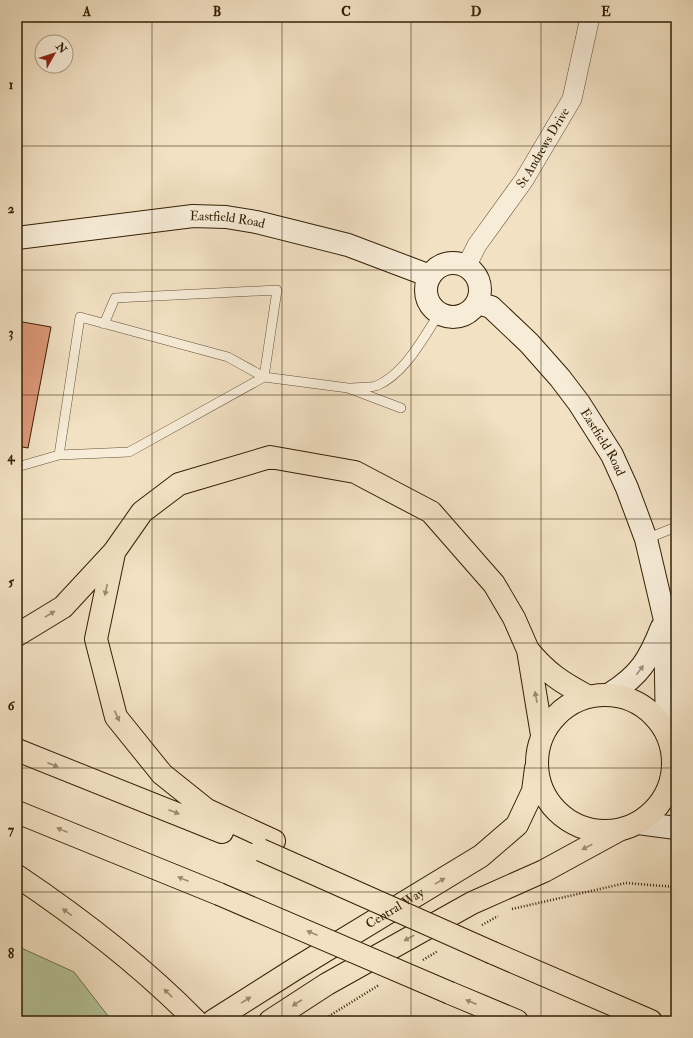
<svg xmlns="http://www.w3.org/2000/svg" width="693" height="1038" font-family="'IM FELL Double Pica',serif">
<style>
.green{fill:#b4c499;stroke:#74724e}
.building{fill:#dd9879;stroke:#342004}
.lines{fill:none;stroke-linecap:round;stroke-linejoin:round}
.lane-casing{stroke:#645034;stroke-width:10}
.street-casing{stroke:#645034;stroke-width:20}
.secondary-casing{stroke:#342004;stroke-width:24}
.primary-casing{stroke:#342004;stroke-width:24}
.highway-casing{stroke:#342004;stroke-width:24}
.path{stroke:#342004;stroke-width:2.5;stroke-dasharray:1 2;stroke-linecap:butt}
.lane{stroke:#f7ecd8;stroke-width:9}
.street{stroke:#f7ecd8;stroke-width:19}
.secondary{stroke:#f7ecd8;stroke-width:22}
.primary{stroke:#f2e1c3;stroke-width:22}
.highway{stroke:#f2e1c3;stroke-width:22}
.highway-bridge-casing{stroke:#342004;stroke-width:24;stroke-linecap:butt}
.highway-bridge{stroke:#f2e1c3;stroke-width:22}
.oneway{fill:#9c8a6d}
.oneway2{fill:#9f9079}
.grid{fill:none;stroke:#342004;stroke-width:1;stroke-opacity:0.55}
.labels{text-anchor:middle;dominant-baseline:central;stroke-width:4;stroke-linejoin:round;paint-order:stroke}
.street-label{font-size:13px;fill:#342004;stroke:#f7ecd8}
.neatline{fill:none;stroke:#342004;stroke-width:1.5}
.grid-label{font-size:13px;text-anchor:middle;font-weight:bold;fill:#342004}
</style>
<rect width="100%" height="100%" fill="#f2e1c3"/>
<filter id="stains"><feTurbulence type="fractalNoise" baseFrequency=".005" numOctaves="4"/><feColorMatrix values="0 0 0 0 .2 0 0 0 0 .09 0 0 0 0 .02 0 0 0 .5 -.17"/></filter>
<radialGradient id="worn" r=".72"><stop offset=".6" stop-color="#630" stop-opacity="0"/><stop offset="1" stop-color="#630" stop-opacity=".3"/></radialGradient>
<!-- green -->
<path class="green" d="M17 946 74 972 112 1021H17Z"/>
<!-- building -->
<path class="building" d="M17 321 51 327 28 448 17 446Z"/>
<g class="lines">
<!-- lane casing -->
<g class="lane-casing">
<path id="lane" d="M104 324 115 298 277 290 264 377 129 452 59 455 80 317 228 357 264 377 348 388 401 408
M351 388C359 387 369 388 376 386 405 374 423 338 439 314
M17 467 59 455
M646 539 676 527"/>
</g>
<!-- street casing -->
<g class="street-casing">
<g id="street">
<path id="s1" d="M466 267 477 245 524 180 572 99 590 17"/>
</g>
</g>
<!-- secondary casing -->
<g class="secondary-casing">
<g id="secondary">
<path id="s2" d="M17 238 193 216 226 217 256 222 348 245 430 276"/>
<circle cx="453" cy="290" r="27"/>
<path id="s3" d="M477 303 491 307 529 343 560 378 579 403 612 455 627 488 646 539 665 620 667 732"/>
<path d="M610 694C640 675 649 660 662 627"/>
<path d="M673 752 676 755"/>
<path d="M638 823 676 828"/>
</g>
</g>
<!-- primary casing -->
<g class="primary-casing">
<g id="primary">
<circle cx="605" cy="763" r="68"/>
<path id="s4" d="M213 1021 295 969 481 856 517 825 533 791 536 768"/>
<path d="M270 1021 327 984 472 903 544 871 619 830"/>
</g>
</g>
<!-- highway casing -->
<g class="highway-casing">
<path id="highway" d="M114 553 96 639 116 717 162 774 207 810 274 841
M17 635 63 607 114 552 142 512 179 484 270 457 355 472 431 512 494 584 514 618 528 650 542 735
M528 650C547 673 561 682 587 696
M17 750 222 832
M17 812 219 894
M17 876C81 919 142 966 196 1021
M493 953 651 1021
M450 993 517 1021"/>
</g>
<!-- path -->
<path class="path" d="M512 909 626 883 676 887
M482 925 498 916
M423 960 438 951
M321 1021 379 985"/>
<!-- lane -->
<use href="#lane" class="lane"/>
<!-- street -->
<use href="#street" class="street"/>
<!-- secondary -->
<use href="#secondary" class="secondary"/>
<!-- primary -->
<use href="#primary" class="primary"/>
<!-- highway -->
<use href="#highway" class="highway"/>
<!-- highway-bridge casing -->
<g class="highway-bridge-casing">
<path id="highway-bridge" d="M261 850 493 953
M219 894 450 993"/>
</g>
<!-- highway-bridge -->
<use href="#highway-bridge" class="highway-bridge"/>
</g>
<!-- one-way arrows -->
<defs><path id="oneway-solid" d="M-6-.8H1V-3.2L6.5 0L1 3.2V.8H-6Z"/></defs>
<g class="oneway">
<use href="#oneway-solid" transform="translate(106 590) rotate(102)"/>
<use href="#oneway-solid" transform="translate(50 614) rotate(-31)"/>
<use href="#oneway-solid" transform="translate(536 697) rotate(-100)"/>
<use href="#oneway-solid" transform="translate(117 716) rotate(65)"/>
<use href="#oneway-solid" transform="translate(53 765) rotate(21)"/>
<use href="#oneway-solid" transform="translate(174 812) rotate(21)"/>
<use href="#oneway-solid" transform="translate(62 830) rotate(-158)"/>
<use href="#oneway-solid" transform="translate(587 847) rotate(153)"/>
<use href="#oneway-solid" transform="translate(183 879) rotate(-158)"/>
<use href="#oneway-solid" transform="translate(440 881) rotate(-31)"/>
<use href="#oneway-solid" transform="translate(67 912) rotate(-144)"/>
<use href="#oneway-solid" transform="translate(312 933) rotate(-157)"/>
<use href="#oneway-solid" transform="translate(409 938) rotate(151)"/>
<use href="#oneway-solid" transform="translate(168 993) rotate(-135)"/>
<use href="#oneway-solid" transform="translate(246 1000) rotate(-32)"/>
<use href="#oneway-solid" transform="translate(471 1002) rotate(-157)"/>
<use href="#oneway-solid" transform="translate(297 1003) rotate(147)"/>
</g>
<use class="oneway2" href="#oneway-solid" transform="translate(640 670) rotate(-53)"/>
<!-- grid -->
<path class="grid" d="M152 17V1021M282 17V1021M411 17V1021M541 17V1021M17 146H676M17 270H676M17 395H676M17 519H676M17 643H676M17 768H676M17 892H676"/>
<g class="labels">
<!-- street labels -->
<g class="street-label">
<text stroke="none"><textPath href="#s1" startOffset="142">St Andrews Drive</textPath></text>
<text stroke="none"><textPath href="#s2" startOffset="212">Eastfield Road</textPath></text>
<text stroke="none"><textPath href="#s3" startOffset="191">Eastfield Road</textPath></text>
<text stroke="none"><textPath href="#s4" startOffset="214">Central Way</textPath></text>
</g>
</g>
<!-- margin -->
<rect width="693" height="1038" fill="none" stroke="#f2e1c3" stroke-width="44"/>
<!-- north arrow -->
<g transform="translate(54 54) rotate(51)"><circle r="19" fill="#f7ecd8" stroke="#a99a83"/>
<path d="M0-3L7 15L0 10L-7 15Z" fill="#8f2418"/>
<text y="-6" font-size="11" font-weight="bold" text-anchor="middle" fill="#342004">N</text>
</g>
<rect x="22" y="22" width="649" height="994" class="neatline"/>
<g class="grid-label">
<text x="87" y="16">A</text>
<text x="217" y="16">B</text>
<text x="346" y="16">C</text>
<text x="476" y="16">D</text>
<text x="606" y="16">E</text>
<text x="11" y="89">1</text>
<text x="11" y="213">2</text>
<text x="11" y="337">3</text>
<text x="11" y="461">4</text>
<text x="11" y="586">5</text>
<text x="11" y="710">6</text>
<text x="11" y="834">7</text>
<text x="11" y="958">8</text>
</g>
<rect width="100%" height="100%" filter="url(#stains)"/>
<rect width="100%" height="100%" fill="url(#worn)"/>
</svg>
